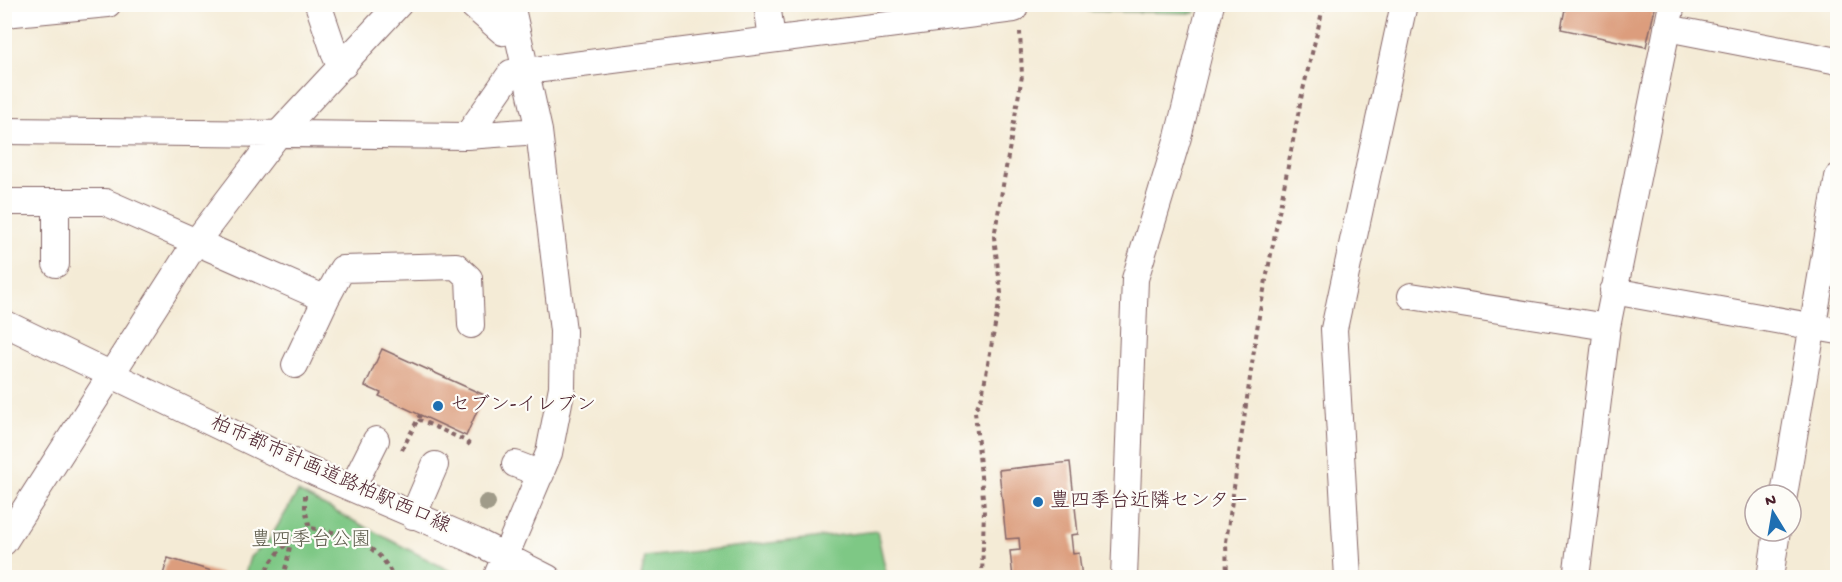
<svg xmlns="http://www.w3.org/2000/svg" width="1842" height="582" font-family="'Gochi Hand','Klee One',sans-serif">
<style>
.green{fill:#7ec885;stroke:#647458;stroke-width:1.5}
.building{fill:#dc9d7d}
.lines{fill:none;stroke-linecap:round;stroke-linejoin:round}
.minor-casing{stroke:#866667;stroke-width:28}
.path{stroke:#866667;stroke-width:4;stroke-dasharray:4.5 4.5;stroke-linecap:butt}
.minor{stroke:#fff;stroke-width:26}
.tree{fill:#a09b89}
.poi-dot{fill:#1f6fb2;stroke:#fdfcf7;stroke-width:2}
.labels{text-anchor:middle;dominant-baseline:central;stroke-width:4.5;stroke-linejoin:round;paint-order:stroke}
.poi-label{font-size:20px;fill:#4a1f2b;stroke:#fdfcf7;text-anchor:start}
.street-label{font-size:20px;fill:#4a1f2b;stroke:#fdfcf7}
.park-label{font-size:20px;fill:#5c5a4a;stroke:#fdfcf7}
</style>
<rect width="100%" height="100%" fill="#fdfcf7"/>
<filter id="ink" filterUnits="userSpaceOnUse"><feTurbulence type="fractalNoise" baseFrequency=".0167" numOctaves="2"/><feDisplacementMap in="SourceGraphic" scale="12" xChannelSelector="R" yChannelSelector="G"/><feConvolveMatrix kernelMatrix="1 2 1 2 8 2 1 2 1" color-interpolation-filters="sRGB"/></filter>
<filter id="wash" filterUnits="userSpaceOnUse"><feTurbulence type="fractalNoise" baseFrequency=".008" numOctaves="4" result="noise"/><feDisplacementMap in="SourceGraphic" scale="24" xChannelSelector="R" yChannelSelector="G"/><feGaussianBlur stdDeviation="1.35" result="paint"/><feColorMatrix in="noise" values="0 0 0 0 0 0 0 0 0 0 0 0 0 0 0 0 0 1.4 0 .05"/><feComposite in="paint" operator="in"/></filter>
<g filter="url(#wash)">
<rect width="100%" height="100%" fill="#f4ebd6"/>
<!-- green -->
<path class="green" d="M1088 5V4L1196 5 1195 13 1088 11Z
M298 492 454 573 456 577H244L250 557 269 540Z
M877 531 887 577H641L645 557Z"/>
<g id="blocks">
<!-- building -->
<path class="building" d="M1566 4H1656L1646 47 1561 29Z
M382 349 484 395 466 436 379 396 381 393 365 386Z
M1070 462 1078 534 1071 535 1073 554 1079 553 1082 578H1013L1010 551 1020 550 1019 538 1006 539 999 470Z
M168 558 225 575 224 578H162Z"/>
</g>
</g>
<g filter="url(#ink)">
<use href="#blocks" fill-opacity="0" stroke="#866667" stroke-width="1.5"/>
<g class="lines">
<!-- minor casing -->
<g class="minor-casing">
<path id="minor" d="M318 4 336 57 344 65
M471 4 503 32 516 27
M767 4 772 39
M4 14 108 4
M1667 28 1838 61
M4 131 467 136 539 131
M467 136 511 73 1014 9V4
M4 202H105L326 299 342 269 456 266 469 278 471 325
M56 264V203
M1613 291 1838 331
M1411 296 1607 327
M4 323 316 473 475 541 548 578
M295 365 326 299
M515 464 541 474
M352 488 376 440
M1784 495 1838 177
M413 516 435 465
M4 542 196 242 279 133 399 4
M496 578 549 453 562 387 563 331 539 131 511 4
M1124 578 1135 279 1178 137 1211 4
M1348 578 1334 329 1404 4
M1576 578 1607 327 1672 4
M1770 578 1777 531"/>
</g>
<!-- path -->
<path class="path" d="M418 419 466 441 472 447
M402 450 420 415
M305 495V509L310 528
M263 578C273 554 288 540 310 528 345 533 378 542 394 578
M283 578 292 538
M982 578 984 509 975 411 982 396 1001 293 994 237 1022 76 1020 32
M1227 578 1226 542 1259 316 1302 94 1324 4"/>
<!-- minor -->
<use href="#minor" class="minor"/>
</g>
<!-- trees -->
<circle class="tree" cx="487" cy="503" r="9"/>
</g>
<!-- markers -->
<g class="poi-dot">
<circle cx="438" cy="406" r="6"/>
<circle cx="1038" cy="502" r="6"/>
</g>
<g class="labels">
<!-- poi labels -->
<g class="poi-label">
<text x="450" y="406">セブン-イレブン</text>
<text x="1050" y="502">豊四季台近隣センター</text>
</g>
<!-- street labels -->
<g class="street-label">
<text transform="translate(330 476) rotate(24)">柏市都市計画道路柏駅西口線</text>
</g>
<!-- park labels -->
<g class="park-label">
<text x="311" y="541">豊四季台公園</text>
</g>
</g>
<!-- margin -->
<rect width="1842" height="582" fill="none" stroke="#fdfcf7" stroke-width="24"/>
<!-- north arrow -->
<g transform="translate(1773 513) rotate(349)"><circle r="28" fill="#fdfcf7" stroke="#b5a4a5" stroke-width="1.5"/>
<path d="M0-4.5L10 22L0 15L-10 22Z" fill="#1f6fb2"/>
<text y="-9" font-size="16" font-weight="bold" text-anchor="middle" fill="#4a1f2b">N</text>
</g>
</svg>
